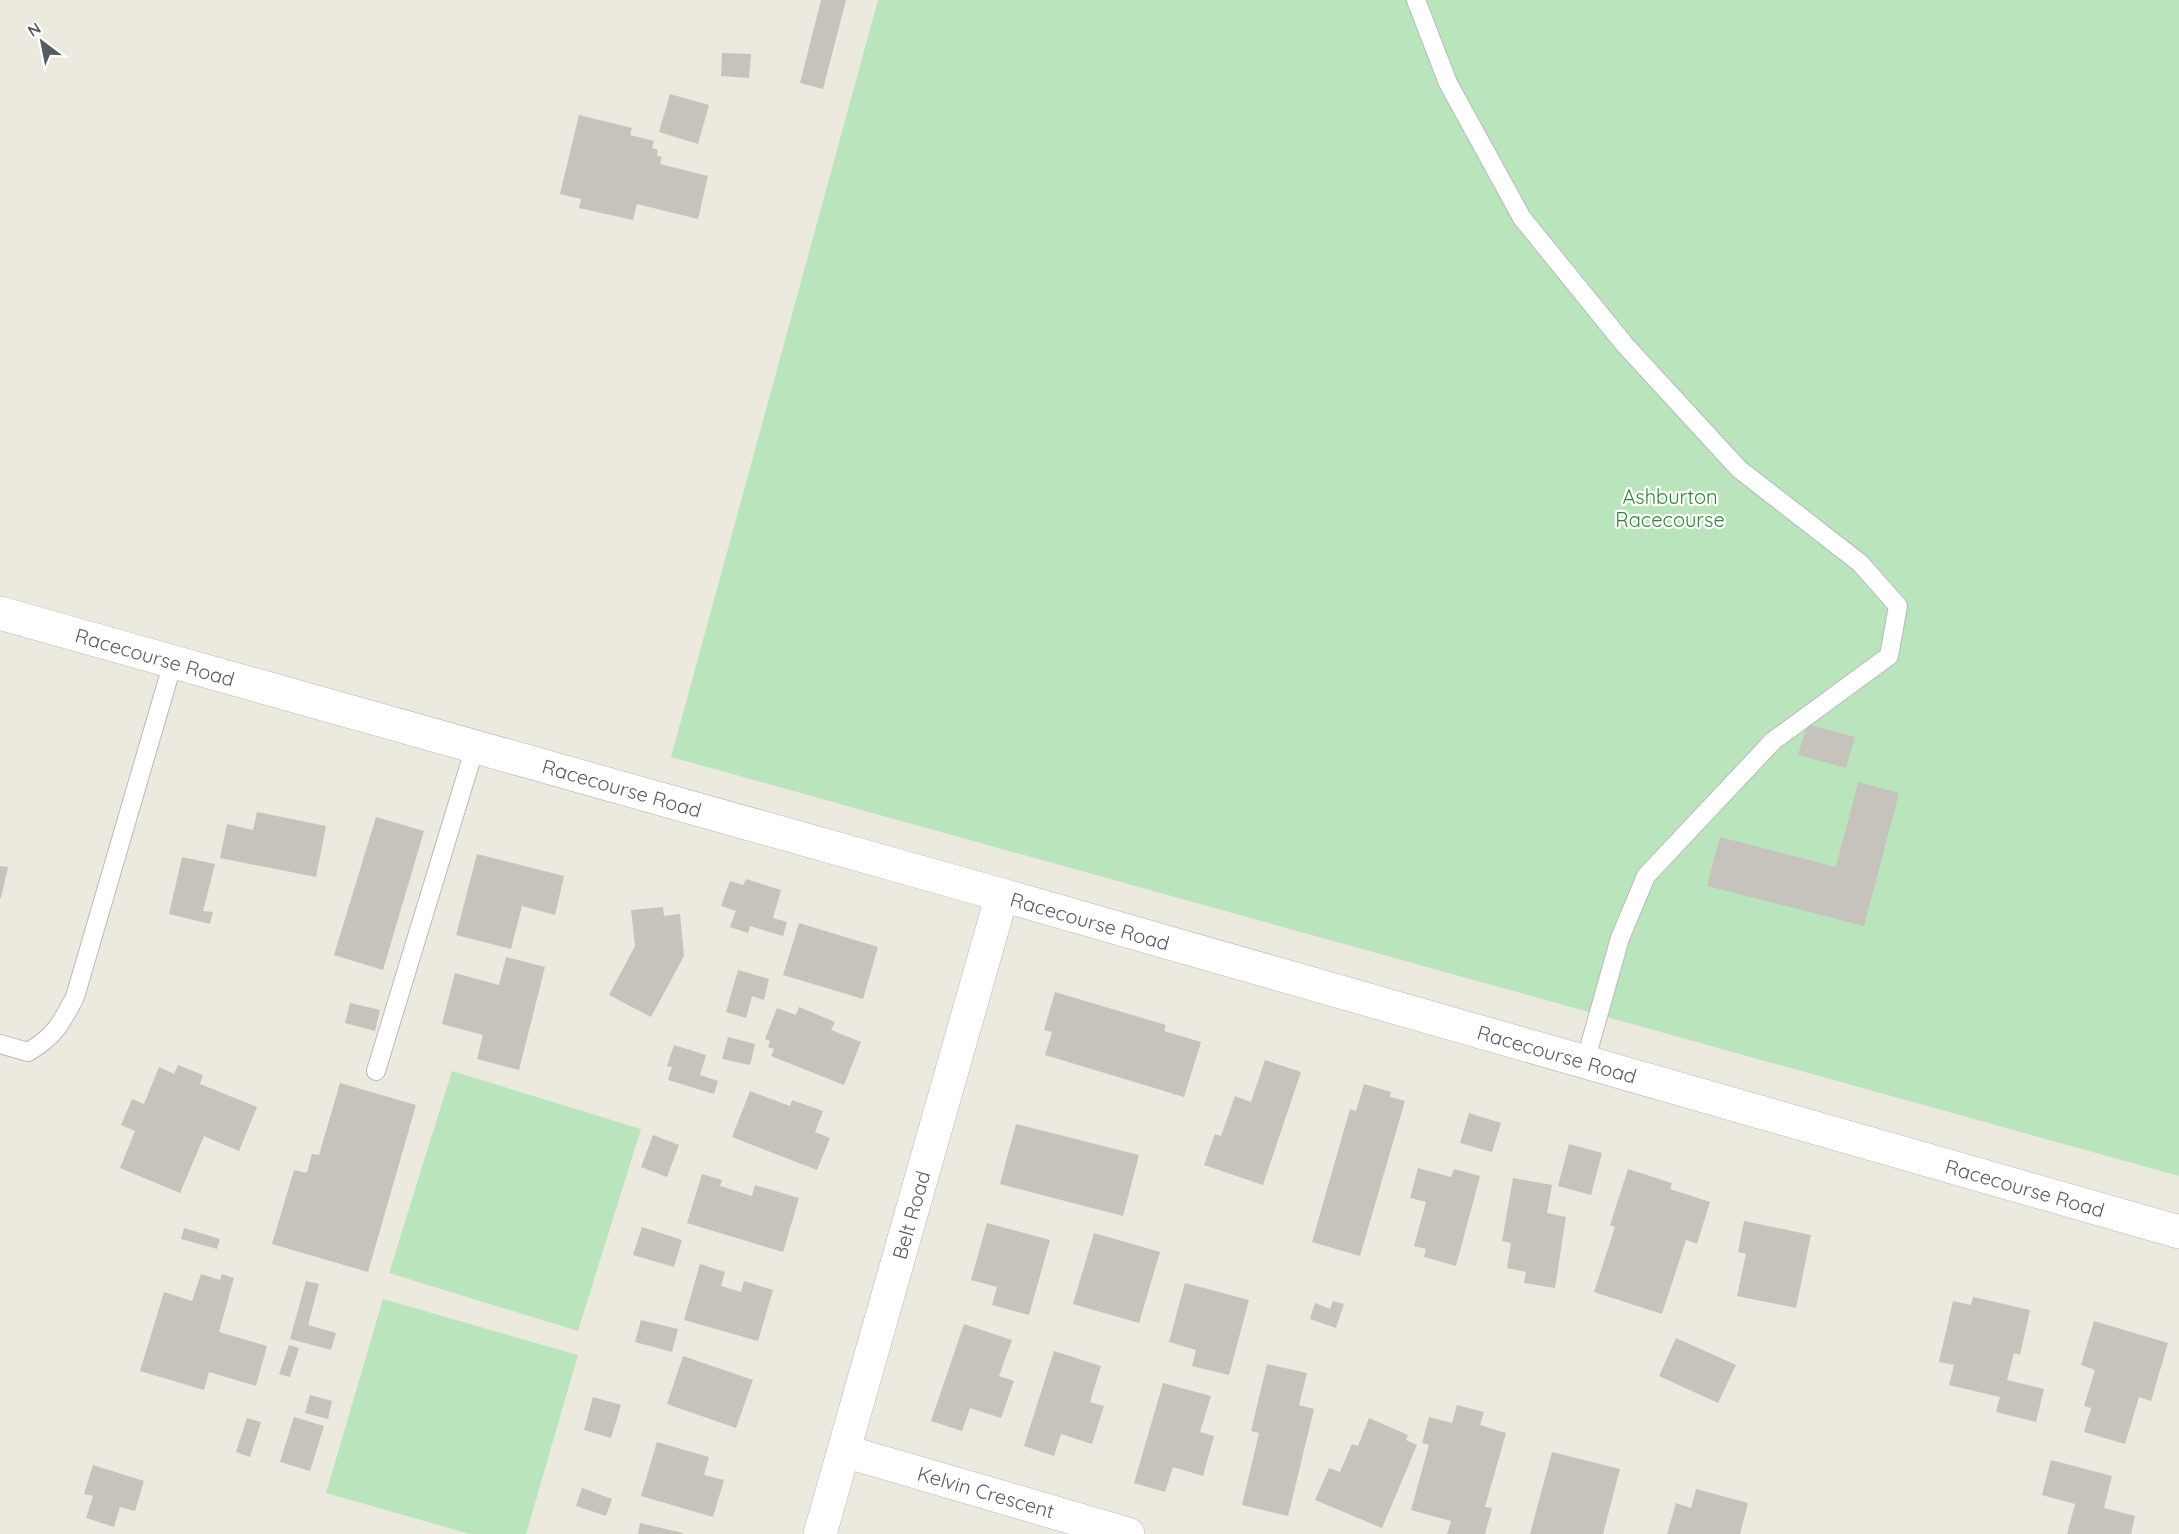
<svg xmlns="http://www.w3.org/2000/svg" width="2179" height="1534" font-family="Quicksand,sans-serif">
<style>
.green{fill:#bae5bc}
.building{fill:#c6c3bc}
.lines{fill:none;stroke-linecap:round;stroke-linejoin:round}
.lane-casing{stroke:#b7b9bf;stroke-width:20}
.street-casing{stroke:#b7b9bf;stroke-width:34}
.secondary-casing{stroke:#b5b8bf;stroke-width:34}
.lane{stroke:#fff;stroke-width:18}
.street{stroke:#fff;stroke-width:33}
.secondary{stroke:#fff;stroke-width:33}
.labels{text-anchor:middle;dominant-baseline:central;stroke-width:4.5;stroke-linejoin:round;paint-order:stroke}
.park-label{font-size:20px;fill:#32853a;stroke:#fff}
.street-label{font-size:20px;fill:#585b61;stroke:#fff}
</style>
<rect width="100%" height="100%" fill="#ece9df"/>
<!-- green -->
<path class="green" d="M878 0H2179V1176L671 757Z
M452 1071 641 1129 578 1331 389 1273Z
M383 1299 578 1355 526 1534H470L326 1493Z"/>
<!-- building -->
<path class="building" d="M821 0H846L823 89 800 83Z
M722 53 751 54 749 78 721 76Z
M670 94 709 105 698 144 659 132Z
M579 115 632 128 630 135 654 141 652 148 658 150 657 156 662 157 660 164 708 176 698 219 637 204 633 220 579 208 581 199 560 194Z
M1807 724 1855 737 1846 768 1798 755Z
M1858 782 1899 793 1864 926 1707 886 1720 837 1836 867Z
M257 812 326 826 316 877 220 858 227 824 253 830Z
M376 817 424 831 383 970 334 955Z
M477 854 564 876 555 915 522 906 511 949 456 935Z
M182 857 215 864 203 911 213 912 210 924 169 914Z
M0 866 8 867 1 898H0Z
M746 879 781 890 773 918 787 922 783 936 750 926 748 933 730 927 736 911 721 906 730 881 743 885Z
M663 907 664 916 680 914 684 956 651 1017 609 995 635 946 631 910Z
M799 923 878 947 863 999 783 975Z
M506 957 545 967 519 1070 477 1059 483 1035 442 1024 455 973 499 985Z
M738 970 769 979 764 1000 752 996 746 1018 726 1012Z
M1055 992 1166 1025 1164 1031 1201 1042 1184 1097 1045 1055 1052 1032 1044 1030Z
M350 1003 380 1010 375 1031 345 1023Z
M799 1007 835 1022 831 1030 861 1042 844 1085 771 1056 774 1049 768 1047 770 1041 765 1039 777 1008 796 1015Z
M728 1037 755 1044 750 1065 722 1059Z
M674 1045 706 1055 700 1075 718 1081 714 1094 668 1080 672 1067 667 1066Z
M1265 1060 1301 1072 1263 1185 1204 1165 1215 1134 1221 1136 1235 1096 1251 1102Z
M178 1065 203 1075 200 1084 257 1107 239 1151 204 1136 180 1193 120 1168 135 1131 121 1125 132 1099 144 1104 159 1067 174 1074Z
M340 1083 416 1105 368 1272 272 1244 294 1170 307 1173 312 1154 319 1155Z
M1364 1084 1391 1092 1390 1097 1405 1101 1360 1256 1312 1242 1350 1109 1356 1111Z
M750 1091 790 1106 792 1100 823 1111 815 1132 830 1138 817 1170 732 1137Z
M1469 1113 1501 1123 1492 1152 1460 1143Z
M1016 1124 1139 1155 1123 1216 1000 1184Z
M653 1135 679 1145 667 1177 641 1167Z
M1569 1144 1602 1153 1591 1195 1558 1186Z
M1418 1168 1451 1177 1454 1169 1480 1176 1456 1266 1424 1257 1426 1249 1414 1246 1426 1202 1410 1198Z
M1628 1169 1672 1183 1670 1189 1710 1202 1697 1244 1686 1240 1662 1314 1594 1292 1615 1227 1610 1225Z
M702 1174 722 1180 720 1186 752 1196 755 1185 799 1198 783 1252 687 1223Z
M1513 1178 1552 1185 1547 1213 1566 1217 1555 1288 1524 1283 1526 1272 1507 1268 1511 1243 1502 1241Z
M1744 1221 1811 1235 1796 1308 1737 1296 1746 1254 1738 1252Z
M987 1223 1050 1240 1029 1315 992 1305 997 1287 971 1280Z
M642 1227 682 1240 674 1267 633 1255Z
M184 1228 220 1239 217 1249 181 1239Z
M1094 1233 1160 1252 1139 1323 1073 1304Z
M700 1264 725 1272 721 1286 741 1292 744 1281 773 1290 758 1341 684 1320Z
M201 1274 220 1280 222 1274 234 1278 219 1332 267 1346 256 1386 209 1372 204 1390 140 1371 164 1292 192 1301Z
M306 1281 319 1284 308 1325 336 1333 331 1350 290 1339Z
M1185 1283 1249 1300 1229 1375 1192 1366 1196 1350 1169 1342Z
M1973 1297 2030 1310 2020 1355 2014 1353 2007 1380 2044 1389 2036 1422 1996 1412 2000 1397 1949 1385 1954 1365 1939 1362 1953 1301 1971 1305Z
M1333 1301 1344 1304 1336 1328 1310 1319 1315 1303 1330 1309Z
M641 1320 678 1329 672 1352 635 1342Z
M2094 1321 2168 1343 2151 1401 2139 1397 2125 1444 2084 1432 2091 1408 2084 1406 2095 1370 2081 1365Z
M964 1324 1012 1340 999 1376 1014 1381 1001 1418 970 1408 962 1431 931 1421Z
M1676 1338 1736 1365 1718 1403 1659 1376Z
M289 1345 299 1348 290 1377 279 1374Z
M1054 1351 1101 1366 1090 1402 1104 1406 1092 1444 1061 1434 1054 1456 1024 1446Z
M683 1356 753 1380 736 1428 667 1404Z
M1267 1364 1307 1373 1299 1405 1314 1409 1288 1516 1242 1505 1259 1433 1251 1431Z
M1163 1383 1211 1396 1200 1432 1214 1436 1203 1476 1173 1467 1165 1492 1134 1483Z
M310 1395 332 1401 328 1419 305 1413Z
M593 1397 621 1405 611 1438 584 1430Z
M1457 1405 1484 1412 1480 1425 1506 1433 1485 1507 1492 1508 1485 1534H1447L1451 1521 1411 1510 1429 1445 1422 1443 1429 1417 1452 1423Z
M294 1417 324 1426 310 1471 280 1462Z
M247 1418 261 1422 250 1457 236 1452Z
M1369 1418 1408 1435 1406 1440 1417 1445 1382 1528 1315 1500 1329 1468 1340 1472 1352 1444 1358 1446Z
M657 1442 709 1457 704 1475 724 1480 713 1517 641 1496Z
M1552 1452 1620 1469 1603 1534H1530Z
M2051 1460 2112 1476 2104 1508 2135 1516 2131 1534H2067L2075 1504 2042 1495Z
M93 1465 144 1481 135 1511 120 1507 114 1527 86 1518 93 1496 84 1494Z
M582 1488 612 1499 606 1516 576 1506Z
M1696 1489 1748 1503 1740 1534H1667L1676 1503 1691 1508Z
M640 1523 683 1533 682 1534H638Z"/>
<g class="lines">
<!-- lane casing -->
<g class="lane-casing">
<path id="lane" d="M1416 0 1448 83 1522 218 1625 345 1739 469 1860 563 1898 606 1889 656 1773 741 1646 876 1620 938 1585 1062
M0 1044 28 1052C54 1037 61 1024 75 997L173 662
M376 1071 475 747"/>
</g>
<!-- street casing -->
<g class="street-casing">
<path id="street" d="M844 1451 1128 1534"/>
</g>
<!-- secondary casing -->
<g class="secondary-casing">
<path id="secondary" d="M0 613 1002 895 2179 1232
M820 1534 1002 895"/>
</g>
<!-- lane -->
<use href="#lane" class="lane"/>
<!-- street -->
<use href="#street" class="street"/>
<!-- secondary -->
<use href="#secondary" class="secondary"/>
</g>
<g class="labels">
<!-- park labels -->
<g class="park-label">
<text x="1670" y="496">Ashburton<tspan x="1670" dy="23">Racecourse</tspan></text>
</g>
<!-- street labels -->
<g class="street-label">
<text transform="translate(155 657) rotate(16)">Racecourse Road</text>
<text transform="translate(622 788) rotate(16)">Racecourse Road</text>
<text transform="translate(1090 921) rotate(16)">Racecourse Road</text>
<text transform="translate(1557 1054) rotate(16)">Racecourse Road</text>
<text transform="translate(2025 1188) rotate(16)">Racecourse Road</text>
<text transform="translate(911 1215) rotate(-74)">Belt Road</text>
<text transform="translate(986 1492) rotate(16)">Kelvin Crescent</text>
</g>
</g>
<!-- north arrow -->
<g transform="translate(42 42) rotate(328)" stroke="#ffffff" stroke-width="4.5" paint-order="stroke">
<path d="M0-4.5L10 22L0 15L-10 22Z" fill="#585b61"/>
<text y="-9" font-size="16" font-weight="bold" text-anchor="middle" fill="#585b61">N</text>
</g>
</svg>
